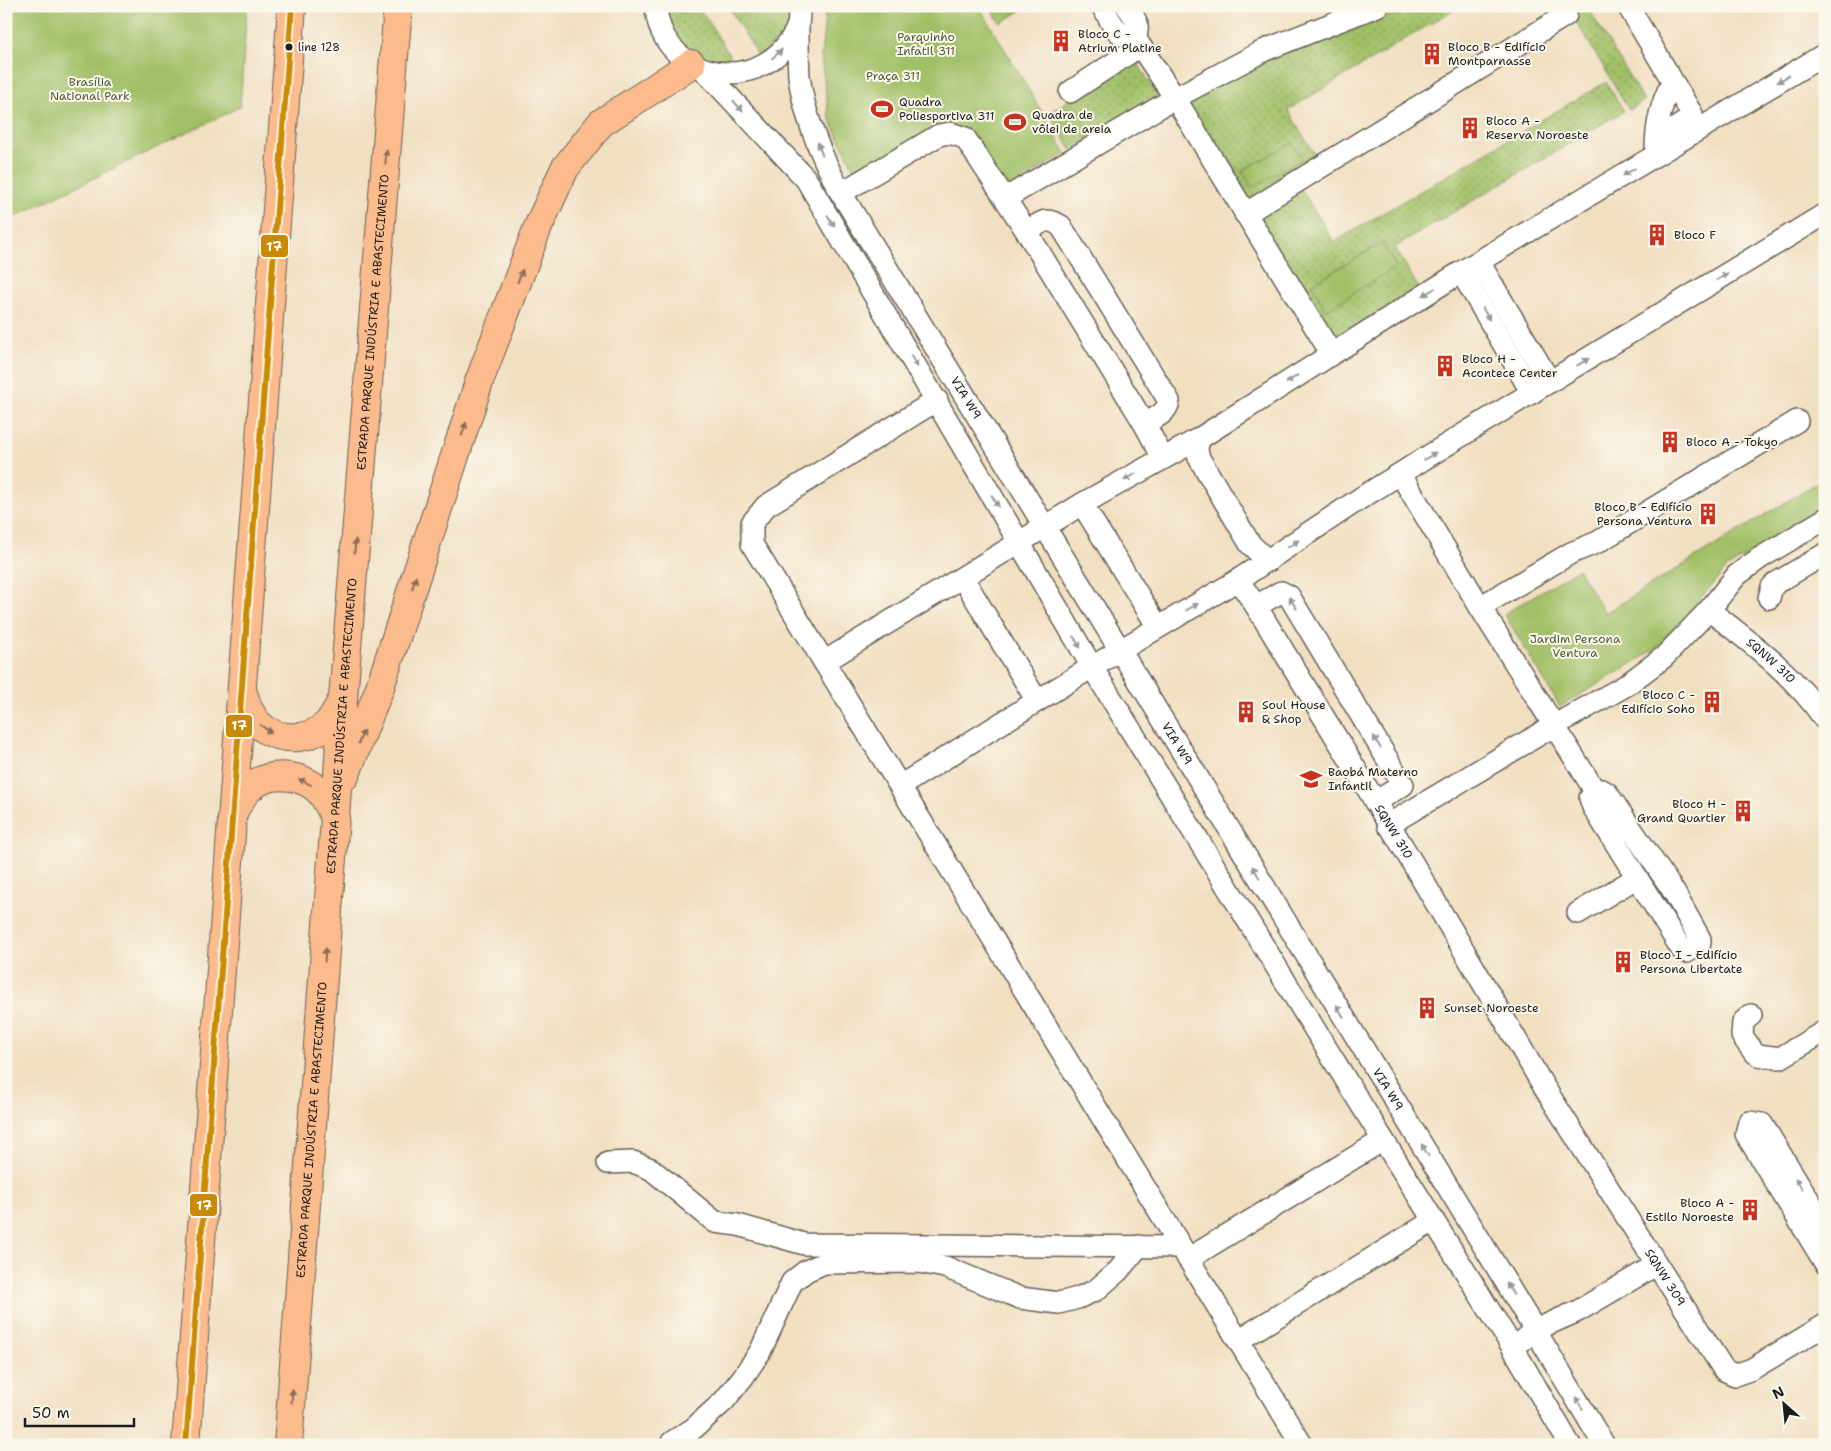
<svg xmlns="http://www.w3.org/2000/svg" width="1831" height="1451" font-family="'Shantell Sans',sans-serif">
<style>
.grass{fill:url(#grass-dots);stroke:#5e6e41}
.green{fill:#a1bf66;stroke:#5e6e41}
.lines{fill:none;stroke-linecap:round;stroke-linejoin:round}
.minor-casing{stroke:#676056;stroke-width:24}
.highway-casing{stroke:#676056;stroke-width:30}
.minor{stroke:#fff;stroke-width:21}
.highway{stroke:#fbbb8c;stroke-width:28}
.bus-1-casing{stroke:#fbf7ec;stroke-width:10}
.bus-1{stroke:#cb8a06;stroke-width:6}
.oneway{fill:#999}
.oneway2{fill:#8c6c54}
.bus-dot{fill:#1c1c1c;stroke:#fbf7ec;stroke-width:2}
.labels{text-anchor:middle;dominant-baseline:central;stroke-width:4;stroke-linejoin:round;paint-order:stroke}
.bus-label{font-size:11px;fill:#1c1c1c;stroke:#fbf7ec;text-anchor:start}
.poi-label{font-size:12px;fill:#1c1c1c;stroke:#fbf7ec;text-anchor:start}
.park-label{font-size:12px;fill:#515d3a;stroke:#fbf7ec}
.street-label{font-size:12px;fill:#1c1c1c;stroke:#fbf7ec}
.line-badge{stroke:#fbf7ec;stroke-width:2}
.badge-label{font-size:14px;text-anchor:middle;font-weight:bold;fill:#fff}
</style>
<defs>
<pattern id="grass-dots" width="8" height="8" patternUnits="userSpaceOnUse" patternTransform="scale(1.25)"><rect width="8" height="8" fill="#a1bf66"/><path d="M2 2h.1M6 6h.1" fill="none" stroke="#829a53" stroke-width="1.8" stroke-linecap="round"/></pattern>
</defs>
<rect width="100%" height="100%" fill="#fbf7ec"/>
<filter id="ink" filterUnits="userSpaceOnUse"><feTurbulence type="fractalNoise" baseFrequency=".02" numOctaves="2"/><feDisplacementMap in="SourceGraphic" scale="10" xChannelSelector="R" yChannelSelector="G"/><feConvolveMatrix kernelMatrix="1 2 1 2 8 2 1 2 1" color-interpolation-filters="sRGB"/></filter>
<filter id="wash" filterUnits="userSpaceOnUse"><feTurbulence type="fractalNoise" baseFrequency=".0096" numOctaves="4" result="noise"/><feDisplacementMap in="SourceGraphic" scale="20" xChannelSelector="R" yChannelSelector="G"/><feGaussianBlur stdDeviation="1.12" result="paint"/><feColorMatrix in="noise" values="0 0 0 0 0 0 0 0 0 0 0 0 0 0 0 0 0 1.4 0 .05"/><feComposite in="paint" operator="in"/></filter>
<g filter="url(#wash)">
<rect width="100%" height="100%" fill="#f1dfc1"/>
<!-- grass -->
<path class="grass" d="M658 6 696 7 706 17 736 66 706 63 681 43Z
M728 6H796L789 28 760 59Z
M989 6H1029L1000 23Z
M1419 6H1460L1288 110 1318 160 1245 204 1182 96 1350 25 1411 11Z
M1567 6H1587L1644 101 1629 110Z
M1135 59 1158 96 1071 150 1049 113Z
M1606 82 1624 111 1395 247 1420 290 1331 344 1252 217 1300 187 1334 242Z"/>
<!-- green -->
<path class="green" d="M6 6H247L240 107 6 221Z
M826 6H979L1066 153 1007 190 960 129 857 176 829 117 821 57Z
M1292 143 1302 159 1252 187 1242 171Z
M1382 243 1396 267 1326 310 1312 284Z
M1825 478V504L1726 569 1656 649 1560 707 1504 614 1578 569 1605 613Z"/>
</g>
<g filter="url(#ink)">
<g class="lines">
<!-- minor casing -->
<g class="minor-casing">
<g id="minor">
<path d="M656 6C659 71 741 96 784 48 789 42 795 34 798 25 799 20 799 12 799 6"/>
<path d="M1102 6C1111 20 1116 39 1135 38"/>
<path d="M1127 6C1134 17 1141 25 1135 38"/>
<path d="M1628 6 1692 114 1691 118 1666 135"/>
<path id="s1" d="M798 25C798 42 798 59 799 76 804 117 822 158 841 193L1535 1330 1604 1445"/>
<path d="M1135 38 1175 98 1331 353"/>
<path d="M704 70 806 179 1092 667 1352 1090 1513 1348 1570 1445"/>
<path d="M1070 92 1140 46"/>
<path d="M1656 150C1656 127 1661 103 1672 83"/>
<path d="M841 193 939 135 950 133 965 138 1027 232 1144 423 1163 458"/>
<path d="M1006 198 1175 98 1265 50 1377 6"/>
<path d="M1245 214 1566 15"/>
<path d="M1027 232C1042 222 1045 216 1061 226L1169 401C1167 414 1155 418 1144 423"/>
<path d="M1479 262 1550 382"/>
<path d="M1461 272 1532 393"/>
<path d="M937 400 766 506 752 523V544L1302 1445"/>
<path d="M1200 438C1197 446 1196 450 1199 458L1250 544 1268 561"/>
<path d="M1401 475 1480 607 1595 791"/>
<path d="M1082 504 1158 627"/>
<path d="M963 578 1037 701"/>
<path id="s2" d="M1238 580 1256 606 1406 852 1544 1087 1724 1370 1735 1375 1752 1369 1825 1325"/>
<path d="M1769 598 1772 587 1776 583 1825 554"/>
<path d="M1256 606 1281 592 1289 596 1403 785 1375 802"/>
<path d="M1480 607 1571 553 1598 542 1797 421"/>
<path id="s3" d="M1709 610C1750 642 1796 676 1825 720"/>
<path d="M824 662 1082 504 1200 438 1461 272 1825 54"/>
<path d="M900 786 1092 667 1238 580 1361 498 1477 426 1825 214"/>
<path d="M1602 790 1607 793 1674 892 1700 939V943L1687 952 1682 950 1593 807 1590 798 1595 791Z"/>
<path d="M1388 825 1555 725 1625 686 1664 657 1709 610 1737 575 1760 558 1825 519"/>
<path d="M1578 913 1636 878"/>
<path d="M1751 1015 1743 1022 1742 1036 1753 1051 1758 1055 1780 1058 1825 1031"/>
<path d="M608 1163 633 1162 651 1169 715 1222 738 1225 804 1244 1180 1247"/>
<path d="M1825 1226 1762 1124 1749 1122 1746 1134 1825 1263"/>
<path d="M1188 1259 1383 1140"/>
<path d="M1524 1339 1535 1330 1578 1311 1656 1265"/>
<path d="M1239 1340 1433 1221"/>
<path d="M672 1442 693 1429 724 1401 743 1377 760 1352 792 1282 806 1271 824 1263 919 1262 945 1267 1020 1298 1059 1303 1078 1298 1096 1290 1118 1271 1139 1246"/>
</g>
</g>
<!-- highway casing -->
<g class="highway-casing">
<g id="highway">
<path d="M242 690C245 698 247 708 252 715 266 741 305 744 326 725 333 719 338 707 343 699"/>
<path d="M345 776 379 690 480 379 538 227 565 168 601 123 691 64"/>
<path d="M233 813C237 805 241 797 248 790 266 771 297 773 316 788 325 795 330 808 335 818"/>
<path d="M186 1445 292 6"/>
<path id="s4" d="M288 1445 335 818 343 699 398 6"/>
</g>
</g>
<!-- minor -->
<use href="#minor" class="minor"/>
<!-- highway -->
<use href="#highway" class="highway"/>
<!-- bus-1 casing -->
<g class="bus-1-casing">
<path id="bus-1" d="M186 1445 292 6"/>
</g>
<!-- bus-1 -->
<use href="#bus-1" class="bus-1"/>
</g>
<!-- one-way arrows -->
<defs><path id="oneway-solid" d="M-6-.8H1V-3.2L6.5 0L1 3.2V.8H-6Z" transform="scale(1.25)"/></defs>
<g class="oneway">
<use href="#oneway-solid" transform="translate(777 54) rotate(-42)"/>
<use href="#oneway-solid" transform="translate(1783 79) rotate(149)"/>
<use href="#oneway-solid" transform="translate(738 106) rotate(47)"/>
<use href="#oneway-solid" transform="translate(820 149) rotate(-110)"/>
<use href="#oneway-solid" transform="translate(1629 172) rotate(149)"/>
<use href="#oneway-solid" transform="translate(831 221) rotate(59)"/>
<use href="#oneway-solid" transform="translate(1722 277) rotate(-32)"/>
<use href="#oneway-solid" transform="translate(1429 292) rotate(148)"/>
<use href="#oneway-solid" transform="translate(1486 314) rotate(60)"/>
<use href="#oneway-solid" transform="translate(914 361) rotate(59)"/>
<use href="#oneway-solid" transform="translate(1583 362) rotate(-31)"/>
<use href="#oneway-solid" transform="translate(1292 379) rotate(147)"/>
<use href="#oneway-solid" transform="translate(1430 456) rotate(-33)"/>
<use href="#oneway-solid" transform="translate(1130 477) rotate(150)"/>
<use href="#oneway-solid" transform="translate(995 501) rotate(59)"/>
<use href="#oneway-solid" transform="translate(1293 544) rotate(-34)"/>
<use href="#oneway-solid" transform="translate(1293 603) rotate(-122)"/>
<use href="#oneway-solid" transform="translate(1192 607) rotate(-30)"/>
<use href="#oneway-solid" transform="translate(1077 642) rotate(60)"/>
<use href="#oneway-solid" transform="translate(1377 742) rotate(-121)"/>
<use href="#oneway-solid" transform="translate(1256 872) rotate(-121)"/>
<use href="#oneway-solid" transform="translate(1340 1011) rotate(-121)"/>
<use href="#oneway-solid" transform="translate(1425 1150) rotate(-121)"/>
<use href="#oneway-solid" transform="translate(1799 1184) rotate(-122)"/>
<use href="#oneway-solid" transform="translate(1510 1289) rotate(-121)"/>
<use href="#oneway-solid" transform="translate(1579 1403) rotate(-121)"/>
</g>
<g class="oneway2">
<use href="#oneway-solid" transform="translate(386 157) rotate(-85)"/>
<use href="#oneway-solid" transform="translate(520 276) rotate(-69)"/>
<use href="#oneway-solid" transform="translate(464 429) rotate(-72)"/>
<use href="#oneway-solid" transform="translate(355 546) rotate(-85)"/>
<use href="#oneway-solid" transform="translate(414 583) rotate(-72)"/>
<use href="#oneway-solid" transform="translate(266 729) rotate(35)"/>
<use href="#oneway-solid" transform="translate(361 737) rotate(-68)"/>
<use href="#oneway-solid" transform="translate(305 782) rotate(-154)"/>
<use href="#oneway-solid" transform="translate(325 955) rotate(-86)"/>
<use href="#oneway-solid" transform="translate(292 1396) rotate(-86)"/>
</g>
</g>
<!-- icons -->
<defs>
<g id="building-bare" transform="scale(1.725)"><path d="M-4-6H4V6H1V3H-1V6H-4ZM-2.5-4.3h1.7v1.8h-1.7ZM.8-4.3h1.7v1.8H.8ZM-2.5-1h1.7V.8h-1.7ZM.8-1h1.7V.8H.8Z" fill="#c8321e" stroke="#fbf7ec" stroke-width="2.5" paint-order="stroke"/></g>
<g id="stadium-bare" transform="scale(1.725)"><path d="M0-5a6.5 5 0 1 0 0 10a6.5 5 0 1 0 0-10ZM-3.5-1.8h7v3.6h-7Z" fill="#c8321e" stroke="#fbf7ec" stroke-width="2.5" paint-order="stroke"/></g>
<g id="school-bare" transform="scale(1.725)"><path d="M0-5L7-2L0 1L-7-2ZM-4 1L0 2.5L4 1V4Q0 6-4 4Z" fill="#c8321e" stroke="#fbf7ec" stroke-width="2.5" paint-order="stroke"/></g>
</defs>
<g fill-rule="evenodd">
<use href="#building-bare" x="1061" y="41"/>
<use href="#building-bare" x="1432" y="54"/>
<use href="#stadium-bare" x="882" y="109"/>
<use href="#stadium-bare" x="1015" y="122"/>
<use href="#building-bare" x="1470" y="128"/>
<use href="#building-bare" x="1657" y="235"/>
<use href="#building-bare" x="1445" y="366"/>
<use href="#building-bare" x="1670" y="442"/>
<use href="#building-bare" x="1708" y="514"/>
<use href="#building-bare" x="1712" y="702"/>
<use href="#building-bare" x="1246" y="712"/>
<use href="#school-bare" x="1311" y="779"/>
<use href="#building-bare" x="1743" y="811"/>
<use href="#building-bare" x="1623" y="962"/>
<use href="#building-bare" x="1427" y="1008"/>
<use href="#building-bare" x="1750" y="1210"/>
</g>
<!-- markers -->
<circle class="bus-dot" cx="289" cy="47" r="4.5"/>
<g class="labels">
<!-- bus labels -->
<g class="bus-label">
<text x="298" y="47">line 128</text>
</g>
<!-- poi labels -->
<g class="poi-label">
<text x="1078" y="34">Bloco C -<tspan x="1078" dy="14">Atrium Platine</tspan></text>
<text x="1448" y="47">Bloco B - Edifício<tspan x="1448" dy="14">Montparnasse</tspan></text>
<text x="899" y="102">Quadra<tspan x="899" dy="14">Poliesportiva 311</tspan></text>
<text x="1032" y="115">Quadra de<tspan x="1032" dy="14">vôlei de areia</tspan></text>
<text x="1486" y="121">Bloco A -<tspan x="1486" dy="14">Reserva Noroeste</tspan></text>
<text x="1674" y="235">Bloco F</text>
<text x="1462" y="359">Bloco H -<tspan x="1462" dy="14">Acontece Center</tspan></text>
<text x="1686" y="442">Bloco A - Tokyo</text>
<text x="1692" y="507" text-anchor="end">Bloco B - Edifício<tspan x="1692" dy="14">Persona Ventura</tspan></text>
<text x="1695" y="695" text-anchor="end">Bloco C -<tspan x="1695" dy="14">Edifício Soho</tspan></text>
<text x="1262" y="705">Soul House<tspan x="1262" dy="14">&amp; Shop</tspan></text>
<text x="1328" y="772">Baobá Materno<tspan x="1328" dy="14">Infantil</tspan></text>
<text x="1726" y="804" text-anchor="end">Bloco H -<tspan x="1726" dy="14">Grand Quartier</tspan></text>
<text x="1640" y="955">Bloco I - Edifício<tspan x="1640" dy="14">Persona Libertate</tspan></text>
<text x="1444" y="1008">Sunset Noroeste</text>
<text x="1734" y="1203" text-anchor="end">Bloco A -<tspan x="1734" dy="14">Estilo Noroeste</tspan></text>
</g>
<!-- park labels -->
<g class="park-label">
<text x="926" y="37">Parquinho<tspan x="926" dy="14">Infatil 311</tspan></text>
<text x="893" y="76">Praça 311</text>
<text x="90" y="82">Brasília<tspan x="90" dy="14">National Park</tspan></text>
<text x="1575" y="639">Jardim Persona<tspan x="1575" dy="14">Ventura</tspan></text>
</g>
<!-- street labels -->
<g class="street-label">
<text stroke="none"><textPath href="#s4" startOffset="1126">ESTRADA PARQUE INDÚSTRIA E ABASTECIMENTO</textPath></text>
<text stroke="none"><textPath href="#s1" startOffset="416">VIA W9</textPath></text>
<text stroke="none"><textPath href="#s3" startOffset="80">SQNW 310</textPath></text>
<text stroke="none"><textPath href="#s4" startOffset="721">ESTRADA PARQUE INDÚSTRIA E ABASTECIMENTO</textPath></text>
<text stroke="none"><textPath href="#s1" startOffset="821">VIA W9</textPath></text>
<text stroke="none"><textPath href="#s2" startOffset="296">SQNW 310</textPath></text>
<text stroke="none"><textPath href="#s1" startOffset="1226">VIA W9</textPath></text>
<text stroke="none"><textPath href="#s4" startOffset="316">ESTRADA PARQUE INDÚSTRIA E ABASTECIMENTO</textPath></text>
<text stroke="none"><textPath href="#s2" startOffset="818">SQNW 309</textPath></text>
</g>
</g>
<g class="line-badge">
<rect x="260" y="234" width="29" height="24" rx="5" fill="#cb8a06"/>
<rect x="225" y="714" width="28" height="24" rx="5" fill="#cb8a06"/>
<rect x="189" y="1193" width="29" height="24" rx="5" fill="#cb8a06"/>
</g>
<g class="badge-label">
<text x="274" y="251">17</text>
<text x="239" y="730">17</text>
<text x="204" y="1210">17</text>
</g>
<!-- margin -->
<rect width="1831" height="1451" fill="none" stroke="#fbf7ec" stroke-width="25"/>
<!-- north arrow -->
<g transform="translate(1784 1404) rotate(333)" stroke="#fbf7ec" stroke-width="4" paint-order="stroke">
<path d="M0-4L9 19L0 12L-9 19Z" fill="#1c1c1c"/>
<text y="-8" font-size="14" font-weight="bold" text-anchor="middle" fill="#1c1c1c">N</text>
</g>
<!-- scale -->
<path d="M25 1418v8h109v-8" fill="none" stroke="#1c1c1c" stroke-width="2.5"/>
<text x="32" y="1418" font-size="15" fill="#1c1c1c" stroke="#fbf7ec" stroke-width="4" paint-order="stroke">50 m</text>
</svg>
